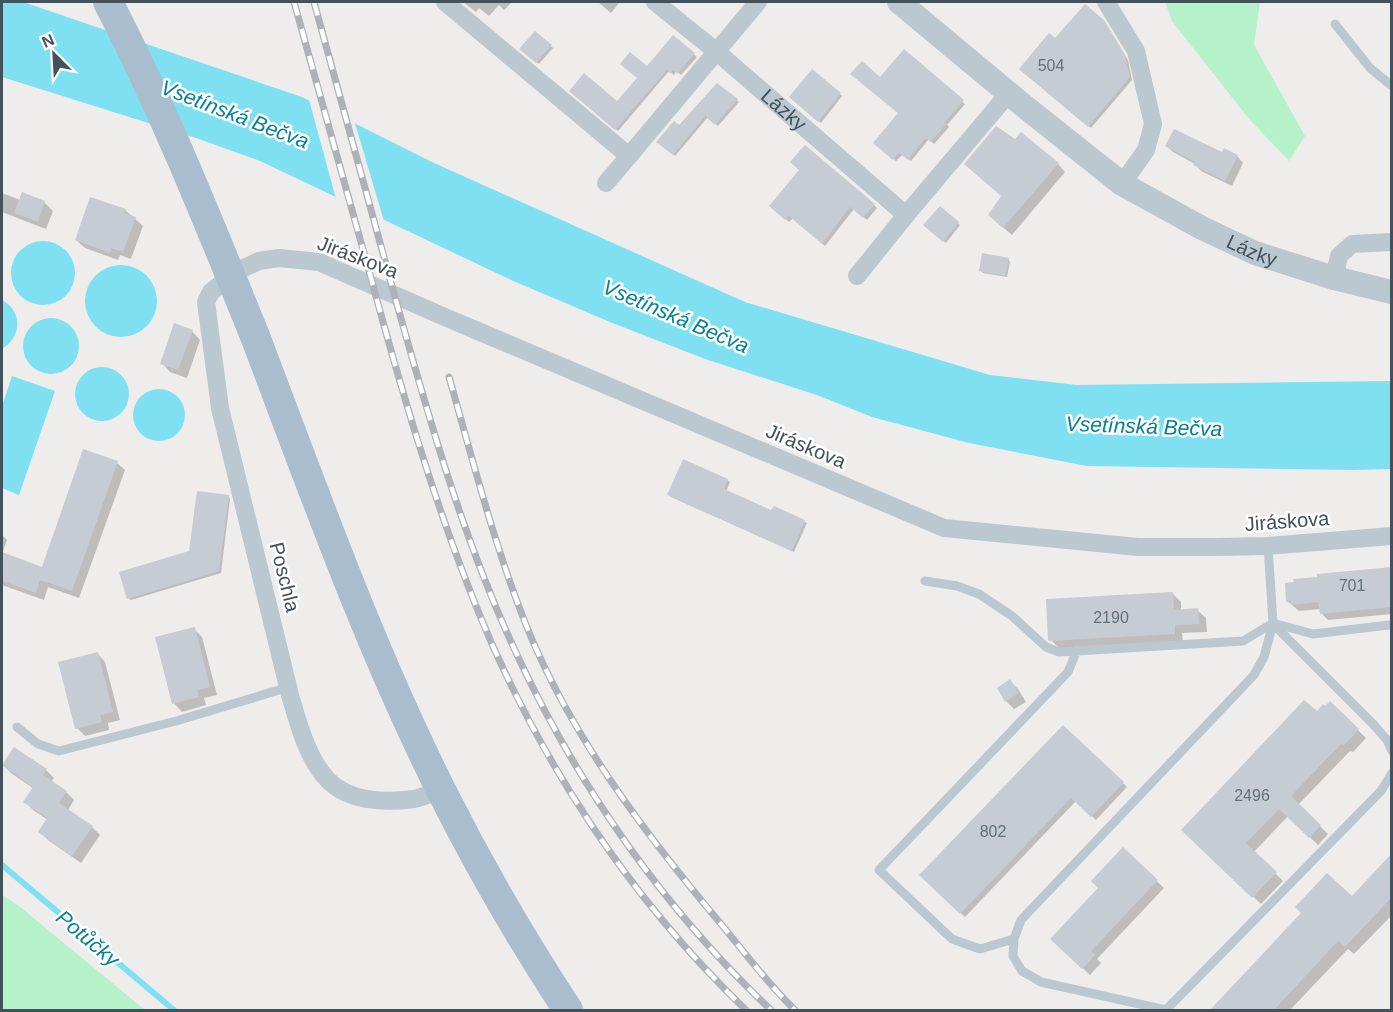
<svg xmlns="http://www.w3.org/2000/svg" width="1393" height="1012" font-family="Arial,sans-serif">
<style>
.green{fill:#b5f1c9}
.water{fill:#7fe0f2}
.pier{fill:#efecec}
.shadow{fill:#0003}
.lines{fill:none;stroke-linecap:round;stroke-linejoin:round}
.stream{stroke:#7fe0f2;stroke-width:6}
.building{fill:#c7cbd3}
.service{stroke:#bbc8d0;stroke-width:9}
.minor{stroke:#bbc8d0;stroke-width:18}
.tertiary{stroke:#bbc8d0;stroke-width:24}
.primary{stroke:#a9bdce;stroke-width:30}
.rail-casing{stroke:#aeb2b7;stroke-width:7}
.rail{stroke:#fff;stroke-width:4.5;stroke-dasharray:14;stroke-linecap:butt}
.primary-bridge{stroke:#a9bdce;stroke-width:30}
.labels{text-anchor:middle;dominant-baseline:central;stroke-width:5;stroke-linejoin:round;paint-order:stroke}
.number-label{font-size:16px;fill:#647079}
.street-label{font-size:20px;fill:#43515b;stroke:#fff}
.water-label{font-size:21px;font-style:italic;fill:#048097;stroke:#fff}
</style>
<rect width="100%" height="100%" fill="#efecec"/>
<!-- green -->
<path class="green" d="M1165 2H1260L1254 45 1305 136 1289 161 1249 119 1172 21Z
M2 895 19 906 145 1010H2Z"/>
<!-- water -->
<path class="water" d="M2 2H23L302 97 434 163 745 302 990 375 1077 385 1391 381V469L1353 470 1087 466 969 443 872 417 817 395 705 359 610 322 511 280 260 161 196 138 2 77Z
M11 273a32 32 0 1 1 64 0a32 32 0 1 1-64 0Z
M85 301a36 36 0 1 1 72 0a36 36 0 1 1-72 0Z
M2 300C23 311 22 337 2 349Z
M23 346a28 28 0 1 1 56 0a28 28 0 1 1-56 0Z
M75 394a27 27 0 1 1 54 0a27 27 0 1 1-54 0Z
M12 376 55 391 19 495 2 488V406Z
M133 415a26 26 0 1 1 52 0a26 26 0 1 1-52 0Z"/>
<!-- pier -->
<path class="pier" d="M308 96 354 120 384 221 336 199Z"/>
<!-- shadow -->
<path class="shadow" d="M463 2H512L504 10 499 5 489 16 479 8 476 12Z
M598 2H620L611 13Z
M1106 25 1128 60 1132 80 1091 128 1023 72 1055 40Z
M535 33 553 48 539 64 521 49Z
M674 37 697 57 681 75 676 71 674 75 669 71 618 131 571 91 618 103Z
M904 51 965 104 947 125 949 127 934 144 929 139 911 161 903 154 896 161 875 143 900 113 880 79Z
M812 71 842 96 821 123 791 97Z
M717 85 739 102 718 126 708 117 675 156 660 144 679 127Z
M1015 141 1058 164 1065 172 1012 235 998 223Z
M1167 146 1237 156 1243 163 1232 186 1201 171 1195 164 1173 152Z
M2 193 20 200 44 202 53 211 46 229 2 212Z
M874 205 877 208 867 220 854 209 825 246 793 218 789 222 771 206Z
M940 208 960 225 946 243 925 225Z
M125 210 143 226 131 259 120 255 118 260 85 248 76 240Z
M1008 259 1010 262 1007 277 983 273 980 270Z
M192 331 200 340 187 378 170 372 162 363Z
M117 463 125 470 79 598 48 587 44 600 2 585V535L7 540 2 554 43 569Z
M727 480 730 482 726 492 772 512 775 508 807 523 794 552 671 497 669 495Z
M228 496 230 499 221 573 131 600 128 598 191 552Z
M1392 568V614L1328 620 1321 613V609L1299 611 1287 601Z
M1172 593 1181 602V611L1197 610 1206 618 1207 632 1182 633 1183 642 1060 649 1050 639Z
M194 629 202 637 217 695 204 698 206 705 182 712 174 703Z
M97 653 105 662 120 720 108 723 109 730 85 736 77 728Z
M1010 681 1018 689 1026 702 1014 709 1006 701Z
M1330 703 1366 738 1353 752 1350 751 1298 805 1328 834 1318 845 1288 816 1254 852 1283 881 1261 904 1183 830 1317 713 1325 709Z
M1063 727 1127 787 1096 820 1076 801 965 917 921 875Z
M3 765 46 770 54 778 51 782 66 792 74 800 68 810 92 827 100 835 81 863 48 840 40 832 48 820 33 810 25 801 34 789 11 773Z
M1123 849 1164 888 1097 959 1101 963 1090 975 1052 939 1100 888Z
M1392 855V915L1354 954 1348 949 1290 1010H1211L1303 913 1352 898Z"/>
<g class="lines">
<!-- stream -->
<path class="stream" d="M2 865 174 1010"/>
</g>
<!-- building -->
<path class="building" d="M1085 4 1104 20 1125 55 1130 77 1088 127 1019 69 1049 33 1055 38Z
M535 31 552 45 536 63 519 49Z
M673 35 695 53 678 74 673 70 671 74 667 70 615 130 569 91 584 73 617 101 637 78 620 64 630 52 647 66Z
M904 49 964 100 945 122 947 123 931 142 925 138 908 160 899 153 893 160 873 143 898 113 850 74 862 61 880 77Z
M812 69 841 93 818 122 789 97Z
M717 83 738 99 715 125 705 116 673 155 656 142 674 121 679 125Z
M996 126 1015 139 1021 132 1059 163 1003 228 988 215 1001 196 964 164Z
M1174 129 1222 152 1224 148 1238 155 1225 181 1193 165 1195 162 1165 146Z
M805 145 875 204 863 218 850 207 822 244 789 216 785 220 769 206 799 170 790 162Z
M22 192 45 201 38 222 14 213Z
M90 197 126 209 124 213 136 217 123 252 111 248 110 253 75 240Z
M940 206 959 222 943 242 923 225Z
M982 253 1009 258 1005 276 979 271Z
M174 323 193 330 178 370 160 364Z
M83 449 118 461 72 591 40 580 36 593 2 581V552L42 567Z
M683 459 728 479 724 489 771 510 774 506 805 520 792 551 667 495Z
M197 491 229 495 219 571 127 599 119 572 189 551Z
M1392 567V607L1320 614 1318 602 1291 605V601L1286 602 1285 583 1294 582 1293 579 1317 577V574Z
M1173 592 1174 610 1198 608 1199 624 1175 625V634L1050 641 1048 640 1046 599Z
M195 627 210 687 197 690 199 697 172 704 155 637Z
M98 652 113 712 100 715 102 722 75 729 58 662Z
M1010 679 1019 693 1005 702 997 688Z
M1304 700 1317 711 1323 704 1325 706 1330 701 1359 729 1344 745 1341 744 1291 796 1321 825 1309 838 1279 809 1246 843 1277 872 1252 898 1181 830Z
M1063 725 1124 782 1091 817 1071 798 960 914 919 875Z
M14 747 47 769 43 775 67 791 59 803 93 826 72 856 38 832 47 818 23 802 33 787 2 765Z
M1123 847 1158 880 1091 951 1095 955 1082 969 1050 939 1098 888 1091 881Z
M1392 853V897L1345 947 1338 941 1273 1011H1209L1301 913 1295 907 1327 873 1352 896Z"/>
<g class="lines">
<!-- service -->
<path class="service" d="M1335 24 1370 68 1392 86
M1268 546 1273 623 1264 657 1254 675 1021 920 1014 939 1013 956 1022 971 1041 982 1166 1010 1381 791 1392 773
M925 581 957 586 979 594 1012 616 1046 647 1059 652 1243 641 1273 623 1313 634 1389 625
M1274 625 1374 725 1387 740 1392 751
M17 727 38 744 59 751 176 721 289 687
M1014 939 980 949 952 939 879 870 1068 672 1077 650"/>
<!-- minor -->
<g class="minor">
<path d="M445 2 629 156 758 2"/>
<path id="s1" d="M655 2 717 52 906 215 1009 93"/>
<path d="M1106 2 1136 51 1153 124 1146 150 1122 184"/>
<path d="M606 183 629 156"/>
<path d="M857 276 906 215"/>
<path d="M1334 278 1339 256 1352 244 1392 242"/>
<path d="M441 790C432 793 423 797 414 799 385 803 348 802 327 779 307 758 298 722 290 695L220 408 206 302 211 292 235 272 259 261 279 258 319 262 447 318 944 528 1138 547H1216L1268 546 1392 536"/>
</g>
<!-- tertiary -->
<path class="tertiary" id="s2" d="M899 2 1024 106 1122 184 1202 228 1255 253 1334 278 1392 292"/>
<!-- primary -->
<path class="primary" d="M255 336C313 489 368 644 441 790 479 866 522 940 568 1010"/>
<!-- rail casing -->
<g class="rail-casing">
<path id="rail" d="M294 2C320 94 345 186 371 278 401 389 433 499 476 606 536 756 629 898 746 1010
M314 2C340 98 367 194 393 290 428 415 463 541 519 659 580 789 666 911 771 1010
M449 377C474 464 496 553 531 637 576 743 647 836 721 924 745 953 768 984 795 1010"/>
</g>
<!-- rail -->
<use href="#rail" class="rail"/>
<!-- primary-bridge -->
<path class="primary-bridge" d="M108 2C164 110 209 223 255 336"/>
</g>
<g class="labels">
<!-- number labels -->
<g class="number-label">
<text x="1051" y="65">504</text>
<text x="1352" y="585">701</text>
<text x="1111" y="617">2190</text>
<text x="1252" y="795">2496</text>
<text x="993" y="831">802</text>
</g>
<!-- street labels -->
<g class="street-label">
<text stroke="none"><textPath href="#s1" startOffset="168">Lázky</textPath></text>
<text stroke="none"><textPath href="#s2" startOffset="434">Lázky</textPath></text>
<text transform="translate(358 257) rotate(21)">Jiráskova</text>
<text transform="translate(806 446) rotate(23)">Jiráskova</text>
<text transform="translate(1287 521) rotate(-4)">Jiráskova</text>
<text transform="translate(285 577) rotate(76)">Poschla</text>
</g>
<!-- water labels -->
<g class="water-label">
<text transform="translate(235 114) rotate(21)">Vsetínská Bečva</text>
<text transform="translate(676 316) rotate(23)">Vsetínská Bečva</text>
<text transform="translate(1144 426) rotate(2)">Vsetínská Bečva</text>
<text transform="translate(88 938) rotate(40)">Potůčky</text>
</g>
</g>
<!-- border -->
<rect width="1393" height="1012" fill="none" stroke="#43515b" stroke-width="6"/>
<!-- north arrow -->
<g transform="translate(54 54) rotate(336)" stroke="#ffffff" stroke-width="4.5" paint-order="stroke">
<path d="M0-4.5L10 22L0 15L-10 22Z" fill="#43515b"/>
<text y="-9" font-size="16" font-weight="bold" text-anchor="middle" fill="#43515b">N</text>
</g>
</svg>
